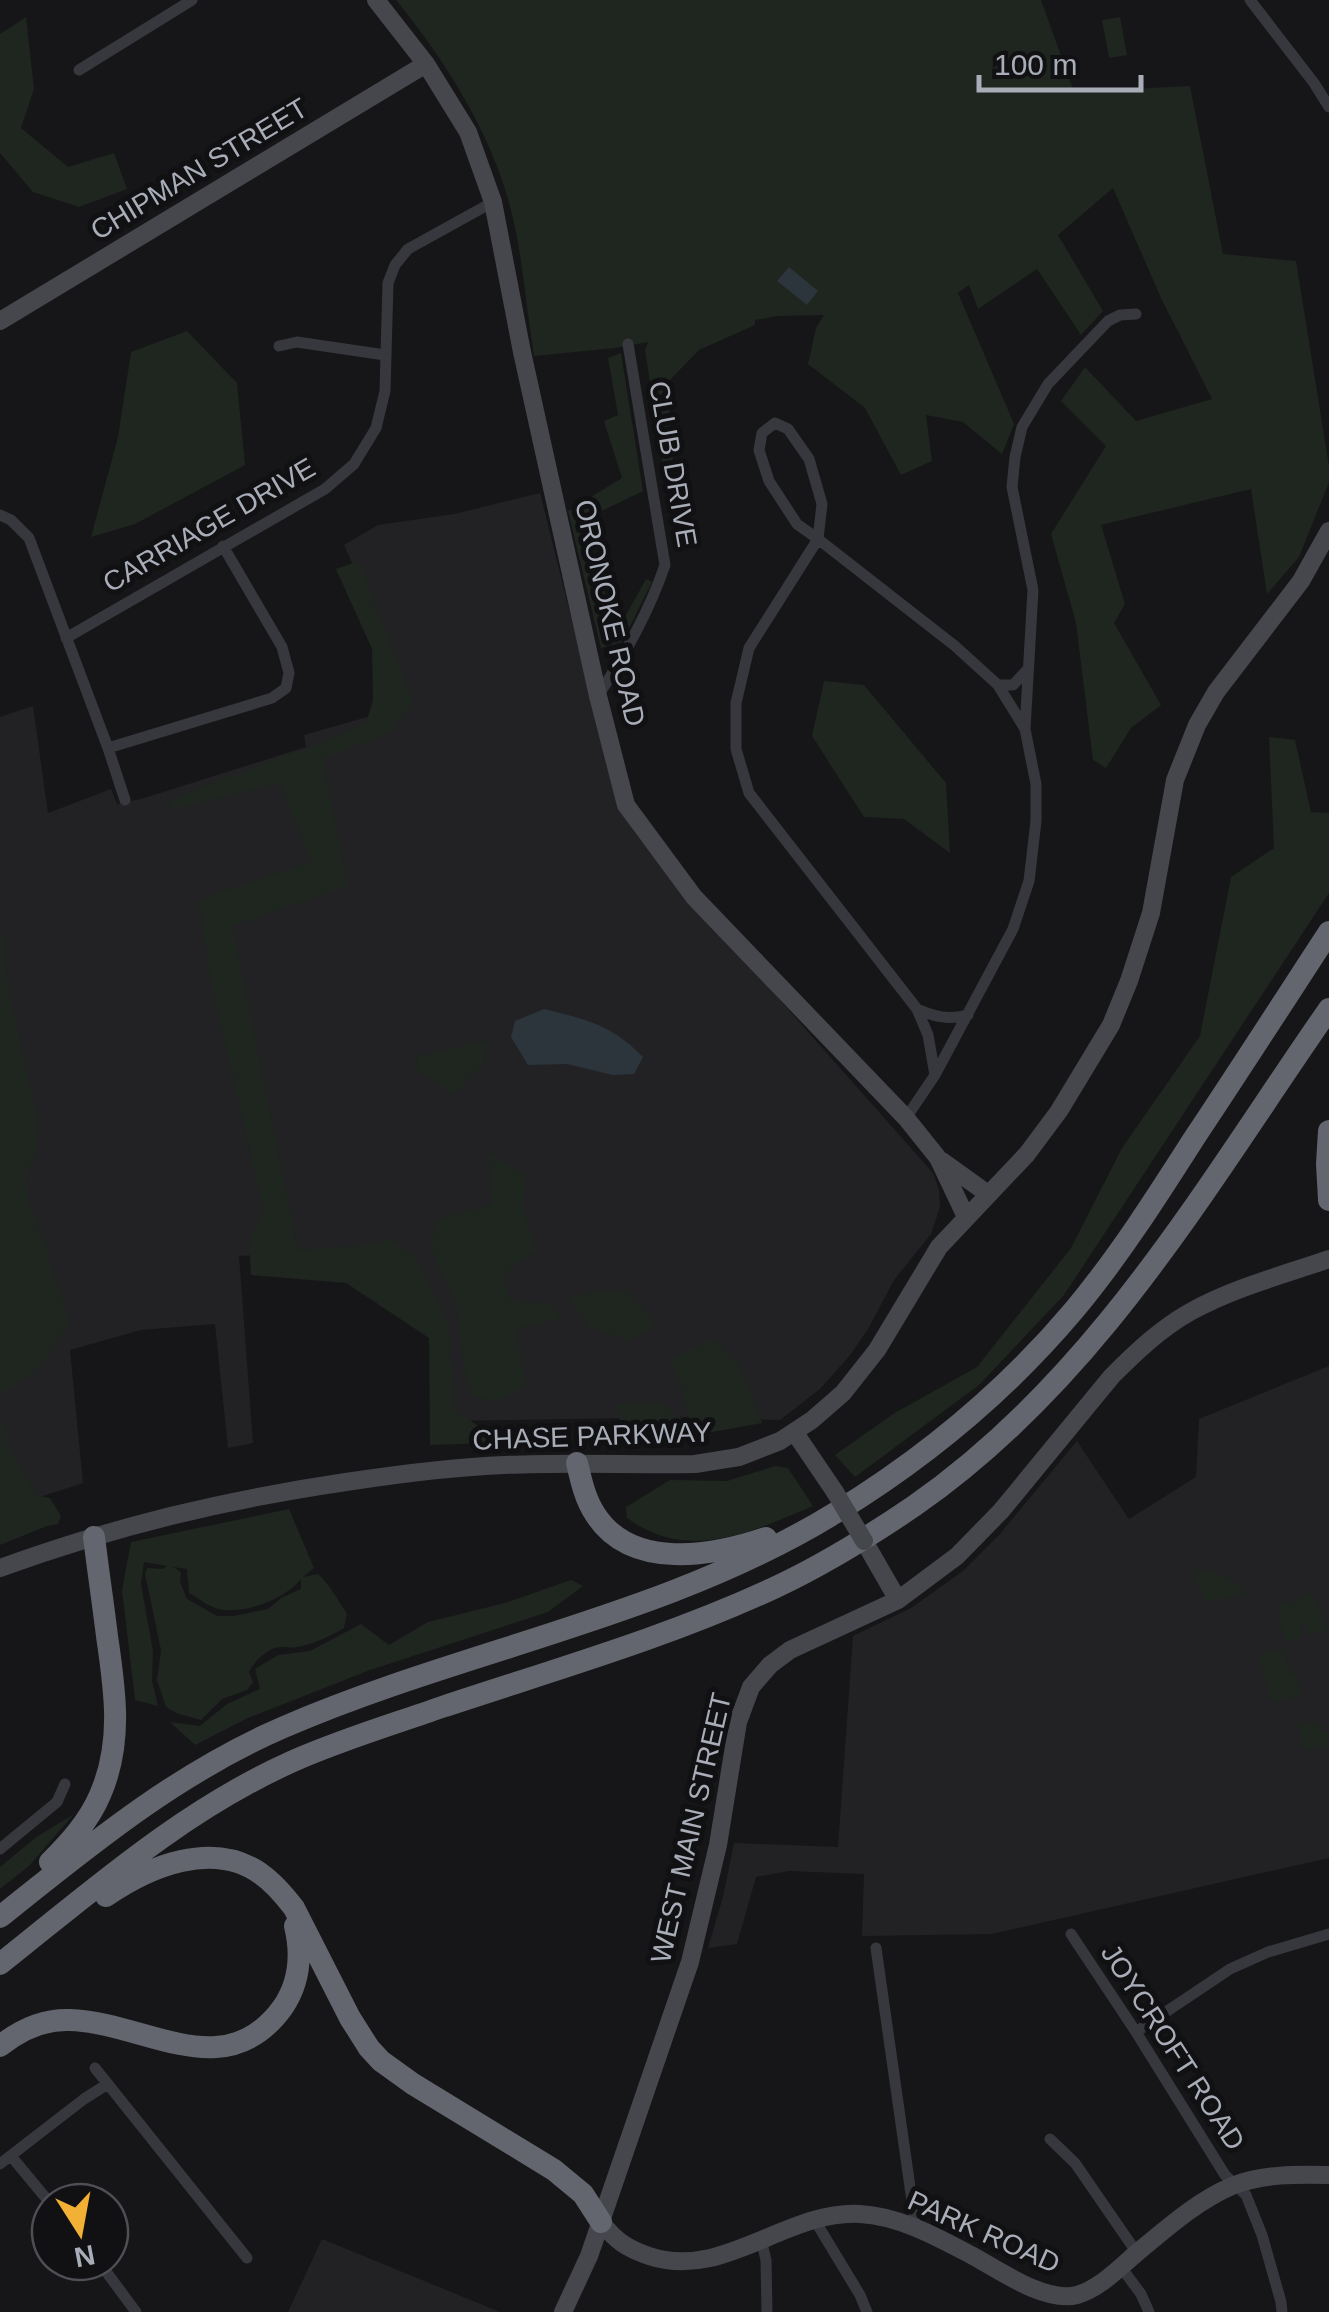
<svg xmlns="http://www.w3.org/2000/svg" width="1329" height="2312" font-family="Helvetica,sans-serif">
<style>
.built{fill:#222225}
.green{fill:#1e261f;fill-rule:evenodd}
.water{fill:#2c353c}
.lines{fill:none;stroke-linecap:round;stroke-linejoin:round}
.street{stroke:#37383d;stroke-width:11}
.secondary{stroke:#45474d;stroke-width:18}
.highway{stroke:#63666e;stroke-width:22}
.secondary-bridge{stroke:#45474d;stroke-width:18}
.labels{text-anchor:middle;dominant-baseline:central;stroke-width:10;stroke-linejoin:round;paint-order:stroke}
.street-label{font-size:28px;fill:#a8adb8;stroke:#111113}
</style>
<rect width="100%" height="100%" fill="#161618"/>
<!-- built -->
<path class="built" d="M540 493 582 661 625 809 635 833 687 895 933 1173 939 1190 940 1207 931 1234 894 1280 868 1329 851 1354 820 1389 780 1420 689 1417 450 1421 448 1324 287 1253 239 1256 253 1443 228 1448 215 1324 141 1330 70 1350 83 1483 0 1510V717L33 706 48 813 111 789 117 804 141 799 306 747 304 735 388 711 393 680 357 574 344 545 378 525 454 514Z
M1329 1366V1858L991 1934 862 1936 864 1874 789 1871 756 1877 737 1944 708 1948 723 1897 734 1843 838 1847 853 1636 911 1608 963 1571 999 1535 1077 1441 1129 1519 1196 1477 1199 1419Z
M322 2239 500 2312H288Z"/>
<!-- green -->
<path class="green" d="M396 0H1041L1074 92 1190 86 1223 254 1296 261 1329 466V482L1299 557 1267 594 1251 489 1101 525 1125 604 1114 623 1161 705 1131 728 1106 768 1093 760 1076 623 1051 534 1106 446 1061 401 1085 367 1136 421 1212 399 1161 298 1113 188 1058 235 1103 311 1081 335 1037 269 978 309 969 285 958 293 1014 424 1002 454 963 422 926 415 932 461 901 475 865 408 808 364 816 328 824 315 778 316 755 320V325L699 350 667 383 673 463 665 479 645 350 648 342 615 348 534 356C526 307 523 258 511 210 492 134 445 60 396 0Z
M26 17 34 89 21 128 68 167 114 153 127 189 79 207 33 192 0 153V34Z
M1120 17 1127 55 1109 58 1102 20Z
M187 331 237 383 245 465 135 524 91 537 118 437 131 352Z
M621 353 643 491 585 519 613 624 626 615 646 579 652 582 622 642 601 648 568 511 622 478 604 421 618 415 608 358Z
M359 561 413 702 389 733 323 759 348 887 232 926 298 1250 377 1244 390 1238 417 1259 448 1324 455 1411 488 1432 518 1442 430 1445 429 1338 346 1283 251 1275 249 1244 263 1208 211 981 199 900 311 861 280 783 171 810 168 800 327 740 366 723 373 700 372 649 336 569Z
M824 681 864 685 946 783 950 853 904 819 864 817 812 736Z
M1269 737 1295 740 1311 812 1329 813V893L1064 1295 979 1385 855 1477 835 1455 893 1414 977 1367 1071 1248 1122 1148 1200 1036 1231 877 1274 848Z
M0 931 6 939 5 960 10 997 38 1120 35 1156 26 1174 29 1206 47 1246 52 1274 60 1288 69 1323 67 1330 59 1337 57 1345 38 1369 0 1396Z
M490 1040 481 1066 453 1096 416 1067 418 1056Z
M488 1151 525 1175 523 1210 537 1251 504 1274 510 1300 552 1304 560 1319 516 1328 526 1386C505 1400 496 1405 473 1395L466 1377 456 1304 431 1248 436 1220 492 1204Z
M627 1291 651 1318 654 1328 626 1340 589 1327 570 1299 592 1292Z
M713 1339 739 1363 762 1423 674 1439 622 1429 616 1405 658 1402 691 1425 684 1397 670 1358Z
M0 1416 7 1432V1444L28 1478 33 1491 40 1496 50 1498 61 1516 58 1524 47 1526 0 1545Z
M775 1466 788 1468 813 1506C751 1532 689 1563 627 1518L626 1507 670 1480 727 1481Z
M289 1509 314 1568 303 1577 318 1574C330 1585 338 1600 347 1614L344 1628C331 1636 313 1644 297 1647 292 1649 286 1646 281 1647 268 1647 254 1662 249 1672L253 1682 247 1690 222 1699 201 1720 176 1713 166 1707 157 1680 161 1650 145 1574 147 1568 162 1569 167 1566 144 1562 141 1584 153 1651 152 1681 158 1706 135 1700 122 1590 131 1542ZM173 1567 187 1569 189 1593C198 1598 209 1607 219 1609 244 1615 285 1599 301 1579V1589L281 1598 268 1609 233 1616H217L187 1599 180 1582 181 1572Z
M1191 1568C1216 1572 1231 1575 1247 1595L1205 1602 1202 1591Z
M571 1580 583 1586 548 1612 370 1670 248 1718 195 1745 170 1722 200 1726 227 1704 260 1689 255 1669 278 1655 310 1651 361 1624 389 1645 428 1622 505 1603Z
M1311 1591 1328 1630 1308 1635 1303 1625 1299 1626 1301 1638 1284 1641 1277 1604 1293 1601Z
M1285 1650 1289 1674 1297 1673 1300 1696 1272 1703 1259 1658 1264 1652Z
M1298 1723H1317L1322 1732 1329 1731V1746L1303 1751Z
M74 1814 30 1865 0 1889V1867L35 1838Z"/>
<!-- water -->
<path class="water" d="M789 267 818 291 807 305 777 281Z
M544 1009C586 1019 612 1025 643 1057L634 1074 613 1075 567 1064 528 1065 511 1037 515 1021Z"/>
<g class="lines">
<!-- street -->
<path class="street" d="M1250 0 1314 83 1329 107
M79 70 192 0
M279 346 297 342 385 355
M0 515 11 520 29 538 108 748 125 800
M66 638 325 489 354 464 376 428 385 391 388 283 395 265 408 249 493 202
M598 696C625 654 649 612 665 565L628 344
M1025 729 1033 590 1012 487 1015 457 1022 427 1048 384 1108 321 1120 315 1136 314
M108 748 272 698 286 688 289 673 282 647 223 546
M917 1009 928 1035 935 1075
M968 1015C947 1020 936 1017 917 1009L749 793 736 749V703L749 648 818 539 822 504 809 459 788 429 775 423 762 433 759 450 769 481 797 524 818 539 955 646 998 685H1013L1028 669
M906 1118 935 1075 1013 929 1029 881 1036 821V784L1025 729 998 685
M0 1849 57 1802 65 1784
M1071 1934 1136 2032 1225 2175 1246 2195 1262 2235 1281 2302 1282 2312
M876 1948 916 2229
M1136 2032 1230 1969 1268 1952 1329 1934
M95 2068 247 2258
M1050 2139 1075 2163 1137 2253
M11 2156 50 2203
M0 2164 84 2099 106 2085
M814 2219 860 2295 867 2312
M761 2239 766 2260 767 2312
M99 2262 136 2312
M1121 2267 1141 2294 1149 2312"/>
<!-- secondary -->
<path class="secondary" d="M376 0 426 64 468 132 493 202 522 352 598 696 626 805 694 897 906 1118 938 1158 966 1217
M0 321 426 64
M942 1161 988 1194
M795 1433 835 1492
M864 1541 898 1600
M0 1568C116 1526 224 1500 346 1482 399 1474 451 1467 505 1465 568 1462 631 1465 695 1464L739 1457 780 1441 812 1420 843 1393 877 1350 939 1247 1027 1154 1059 1111 1111 1025 1129 981 1151 913 1175 780 1197 725 1216 692 1301 581 1329 531
M601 2222C616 2241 626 2248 649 2256 723 2281 786 2210 860 2214 900 2216 939 2238 973 2256 1000 2271 1046 2303 1077 2295 1101 2288 1121 2266 1139 2251 1167 2228 1197 2201 1232 2186 1261 2174 1298 2174 1329 2175
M563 2312 589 2256 690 1962 718 1845 738 1722 751 1687 770 1665 790 1650 898 1600 957 1556 1001 1511 1112 1376C1136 1352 1160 1329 1190 1312 1233 1288 1283 1275 1329 1259"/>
<!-- highway -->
<path class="highway" d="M1329 1131 1327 1164 1329 1200
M577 1463C581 1480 585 1499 595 1514 631 1571 713 1556 766 1538
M50 1862C70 1842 89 1821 100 1795 123 1743 115 1690 107 1636 103 1603 98 1570 94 1537
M106 1896C148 1867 213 1839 261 1874 274 1883 284 1895 294 1908L350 2018 369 2048 381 2061 413 2084 554 2170 583 2194 601 2222
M0 1917C90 1845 177 1773 284 1727 464 1649 666 1617 835 1513 925 1458 1007 1390 1075 1309 1119 1256 1156 1198 1193 1140 1239 1071 1284 1001 1329 932
M0 1964C92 1891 182 1811 291 1762 340 1740 391 1725 442 1707 553 1670 669 1637 776 1587 825 1564 870 1536 914 1506 1097 1379 1205 1187 1329 1009
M0 2046C20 2030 44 2019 70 2020 145 2022 225 2088 283 2007 300 1982 302 1955 295 1926"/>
<!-- secondary-bridge -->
<path class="secondary-bridge" d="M835 1492 864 1541"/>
</g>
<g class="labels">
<!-- street labels -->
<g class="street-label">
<text transform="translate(199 169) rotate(-31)">CHIPMAN STREET</text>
<text transform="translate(673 464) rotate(80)">CLUB DRIVE</text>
<text transform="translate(209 525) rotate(-30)">CARRIAGE DRIVE</text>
<text transform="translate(610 613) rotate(77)">ORONOKE ROAD</text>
<text transform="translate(592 1436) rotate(-2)">CHASE PARKWAY</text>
<text transform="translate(691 1828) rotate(-77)">WEST MAIN STREET</text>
<text transform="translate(1173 2047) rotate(57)">JOYCROFT ROAD</text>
<text transform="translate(984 2232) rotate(24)">PARK ROAD</text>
</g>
</g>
<!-- north arrow -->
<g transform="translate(80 2232) rotate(169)"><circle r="48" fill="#111113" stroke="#4d4f55" stroke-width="2.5"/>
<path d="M0-8L18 38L0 25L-18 38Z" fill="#f2b134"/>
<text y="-15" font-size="28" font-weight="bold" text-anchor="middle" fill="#a8adb8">N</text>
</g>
<!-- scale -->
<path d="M979 75v15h162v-15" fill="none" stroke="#a8adb8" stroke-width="5"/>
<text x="994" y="75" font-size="30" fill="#a8adb8" stroke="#111113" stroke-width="8" paint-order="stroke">100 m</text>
</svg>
